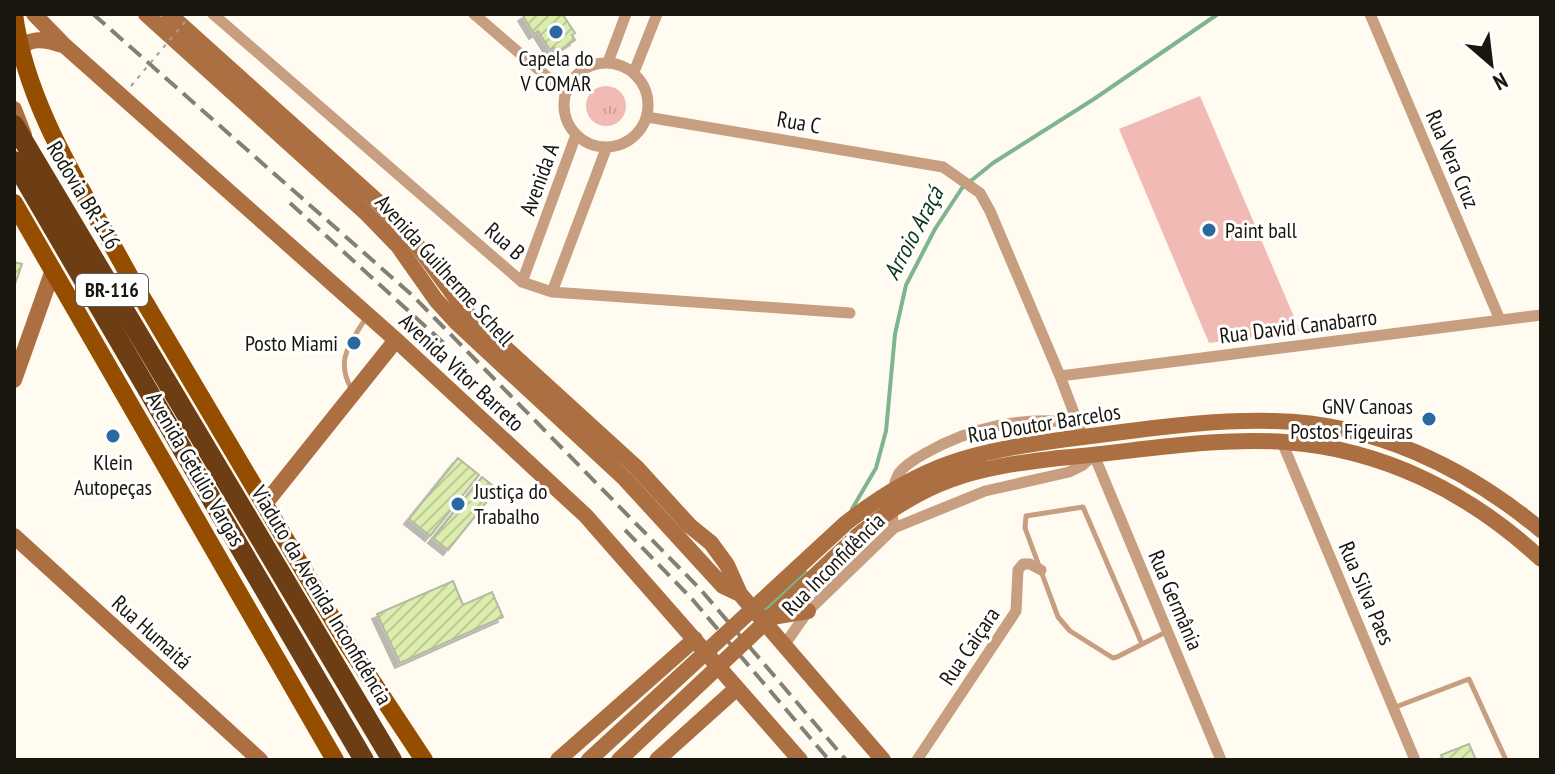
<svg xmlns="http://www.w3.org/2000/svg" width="1555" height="774" font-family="'PT Sans Narrow',sans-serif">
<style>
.grass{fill:url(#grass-tufts)}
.pitch{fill:#f2bab5}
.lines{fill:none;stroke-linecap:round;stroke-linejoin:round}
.stream{stroke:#7db58c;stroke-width:4}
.canal{stroke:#7db58c;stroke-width:14}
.building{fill:url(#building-hatch);stroke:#b3baa2;stroke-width:2;filter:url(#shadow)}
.lane{stroke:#c79e80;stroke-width:5}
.street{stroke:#c79e80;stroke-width:11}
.secondary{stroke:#ab6f42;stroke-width:16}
.primary{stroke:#954d00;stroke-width:18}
.highway{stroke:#6d3d14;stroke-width:20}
.rail{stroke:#827f76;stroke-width:4;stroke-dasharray:16 8;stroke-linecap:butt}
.path-bridge{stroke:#a29e95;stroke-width:2;stroke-dasharray:4 6;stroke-linecap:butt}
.secondary-bridge{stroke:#ab6f42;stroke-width:16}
.primary-bridge{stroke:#954d00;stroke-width:18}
.poi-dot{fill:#29699f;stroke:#fff;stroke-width:3}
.labels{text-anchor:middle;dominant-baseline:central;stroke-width:6;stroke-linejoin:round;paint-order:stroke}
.shield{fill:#fff;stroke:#5e5c56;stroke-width:2}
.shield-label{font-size:20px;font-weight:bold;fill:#19160d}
.poi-label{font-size:22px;fill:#19160d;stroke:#fff}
.street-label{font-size:22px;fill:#19160d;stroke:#fff}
.water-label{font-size:24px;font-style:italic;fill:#0a371c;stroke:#fff}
</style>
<defs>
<pattern id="grass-tufts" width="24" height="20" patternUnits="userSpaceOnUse" patternTransform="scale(2)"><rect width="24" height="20" fill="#f2bab5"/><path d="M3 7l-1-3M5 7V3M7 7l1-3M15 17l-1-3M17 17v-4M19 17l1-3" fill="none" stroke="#cf9f9a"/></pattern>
<pattern id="building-hatch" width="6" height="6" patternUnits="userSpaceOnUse" patternTransform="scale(2)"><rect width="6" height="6" fill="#dcedae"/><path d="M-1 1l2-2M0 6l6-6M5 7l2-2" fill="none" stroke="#bcca94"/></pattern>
<filter id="shadow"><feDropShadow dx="-5" dy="5" stdDeviation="0" flood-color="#0004"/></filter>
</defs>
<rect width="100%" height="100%" fill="#fffbf1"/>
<!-- grass -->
<path class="grass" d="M586 106a20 20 0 1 1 40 0a20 20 0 1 1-40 0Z"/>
<!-- pitch -->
<path class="pitch" d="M1200 96 1300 331 1209 343 1119 129Z"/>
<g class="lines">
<!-- stream -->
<path class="stream" d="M852 509 876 468 886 431 895 334 906 285 935 229 962 188 993 163 1094 99 1218 14"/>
<!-- canal -->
<path class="canal" d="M761 614 801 575"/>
</g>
<!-- building -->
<path class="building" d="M526 14H565L563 15 575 33 572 35 575 40 557 52 554 47 550 50 538 31 534 34 523 16Z
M14 262 22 264 14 287Z
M458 458 479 475 430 536 409 519Z
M482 477 497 489 448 550 433 538Z
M453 581 463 605 492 592 503 617 400 663 377 614Z
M1469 744 1476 760H1443L1441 755Z"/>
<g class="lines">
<!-- lane -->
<path class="lane" d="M352 390C334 359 351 343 367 316
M1142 644 1083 507 1026 516 1025 528 1058 617 1070 631 1113 658 1117 657 1166 632
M1393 708 1469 679 1506 760"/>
<!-- street -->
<path class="street" d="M213 14 522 282 552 292 850 313
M474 14 566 93
M1370 14 1500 320
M608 62 626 14
M564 105a42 42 0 1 1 84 0a42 42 0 1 1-84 0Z
M634 72 657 14
M647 117 943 167 980 193 990 211 1060 376 1083 437
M522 282 576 135
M552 292 606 149
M1060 376 1541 315
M1282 442 1415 760
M894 528C891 510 890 489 899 473 905 465 915 459 924 454 969 428 1026 414 1079 424
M785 644 808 611 894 528 985 491 1069 472 1083 465 1094 455 1221 760
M917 760 1016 611 1018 570 1023 564H1030L1041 570"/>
<!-- secondary -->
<path class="secondary" d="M34 14 65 46 396 340 586 516 800 760
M146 14 365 212 398 246 436 300 458 324 625 479 723 586 740 594 883 760
M169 14 377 201 411 237 467 313 637 468 690 526 711 543 727 565 740 594
M14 53C29 37 42 38 62 45
M14 109 24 135
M14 380 53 270
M1067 439C1135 431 1205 419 1274 421 1374 423 1465 467 1541 530
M1059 458C1133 452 1210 437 1285 442 1383 449 1470 493 1541 559
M264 505 396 340
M14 536 260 760
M766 618 808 611
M558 760 695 639
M657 760 737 688"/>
<!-- primary -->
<path class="primary" d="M14 203 335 760
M131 279 348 645 424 760"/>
<!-- highway -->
<path class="highway" d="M14 125 392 760
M14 161 364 760"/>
<!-- rail -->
<path class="rail" d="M93 14 413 296 701 590 846 760
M290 203 447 346
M625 530 692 599 829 760"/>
<!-- path-bridge -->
<path class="path-bridge" d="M131 86 189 17"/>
<!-- secondary-bridge -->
<path class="secondary-bridge" d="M589 760 846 523C923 463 972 452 1067 439
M619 760 857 536C926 479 972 468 1059 458"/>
<!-- primary-bridge -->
<path class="primary-bridge" d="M14 14C26 108 87 197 131 279"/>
</g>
<!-- markers -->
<g class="poi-dot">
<circle cx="556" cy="32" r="8"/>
<circle cx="1209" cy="230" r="8"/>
<circle cx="354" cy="343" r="8"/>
<circle cx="1429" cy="419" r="8"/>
<circle cx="113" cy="436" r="8"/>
<circle cx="458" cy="504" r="8"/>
</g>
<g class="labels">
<!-- shield labels -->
<rect class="shield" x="76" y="274" width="72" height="32" rx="6"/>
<g class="shield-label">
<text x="112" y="290">BR-116</text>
</g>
<!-- poi labels -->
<g class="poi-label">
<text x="556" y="58">Capela do<tspan x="556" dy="25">V COMAR</tspan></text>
<text x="1225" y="230" text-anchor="start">Paint ball</text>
<text x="338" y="343" text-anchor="end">Posto Miami</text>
<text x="1413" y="406" text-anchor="end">GNV Canoas<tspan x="1413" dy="25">Postos Figeuiras</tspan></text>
<text x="113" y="462">Klein<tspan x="113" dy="25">Autopeças</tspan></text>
<text x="474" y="491" text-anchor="start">Justiça do<tspan x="474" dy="25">Trabalho</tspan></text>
</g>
<!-- street labels -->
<g class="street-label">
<text transform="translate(799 122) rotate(10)">Rua C</text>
<text transform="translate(1453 159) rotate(67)">Rua Vera Cruz</text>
<text transform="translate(539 179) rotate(-70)">Avenida A</text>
<text transform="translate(84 195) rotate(59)">Rodovia BR-116</text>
<text transform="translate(505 241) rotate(41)">Rua B</text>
<text transform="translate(445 270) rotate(48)">Avenida Guilherme Schell</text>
<text transform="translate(1298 326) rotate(-7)">Rua David Canabarro</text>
<text transform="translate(462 372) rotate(43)">Avenida Vitor Barreto</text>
<text transform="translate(1044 423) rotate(-9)">Rua Doutor Barcelos</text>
<text transform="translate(196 469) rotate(60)">Avenida Getúlio Vargas</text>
<text transform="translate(833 564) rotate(-45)">Rua Inconfidência</text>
<text transform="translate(1367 593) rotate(67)">Rua Silva Paes</text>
<text transform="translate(322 595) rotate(59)">Viaduto da Avenida Inconfidência</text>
<text transform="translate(1176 600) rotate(67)">Rua Germânia</text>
<text transform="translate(152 632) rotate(42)">Rua Humaitá</text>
<text transform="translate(969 646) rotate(-56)">Rua Caiçara</text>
</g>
<!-- water labels -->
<g class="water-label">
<text transform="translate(913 233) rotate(-62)">Arroio Araçá</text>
</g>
</g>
<!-- border -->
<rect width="1555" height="774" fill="none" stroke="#19160d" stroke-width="32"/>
<!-- north arrow -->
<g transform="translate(1491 64) rotate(152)" stroke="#ffffff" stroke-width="6" paint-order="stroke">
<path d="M0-6L14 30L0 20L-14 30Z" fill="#19160d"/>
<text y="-12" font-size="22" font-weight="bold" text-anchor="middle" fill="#19160d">N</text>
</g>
</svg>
